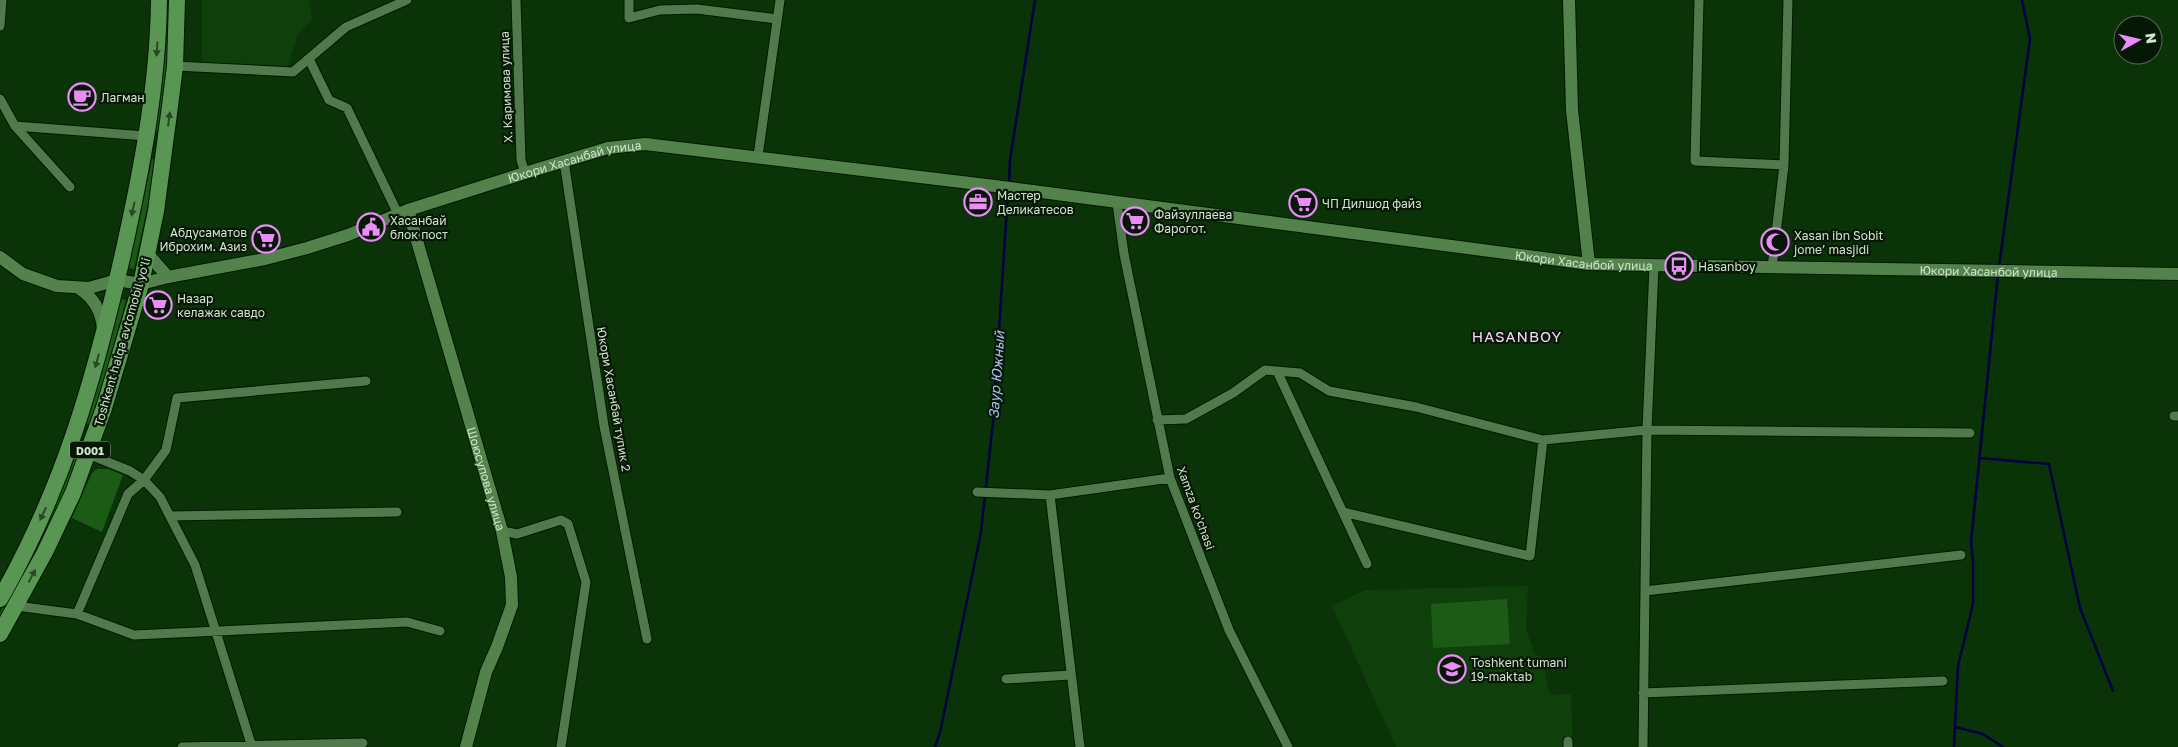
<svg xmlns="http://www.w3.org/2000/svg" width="2178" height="747" font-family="'Golos Text',sans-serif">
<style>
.built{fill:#0f3f0b}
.green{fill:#1b5b16}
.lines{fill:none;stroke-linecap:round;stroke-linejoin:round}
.stream{stroke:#000144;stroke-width:2.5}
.street-casing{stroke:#001900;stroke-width:11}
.secondary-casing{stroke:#001900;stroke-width:14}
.highway-casing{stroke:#001900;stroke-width:18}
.street{stroke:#507a4b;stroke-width:9}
.secondary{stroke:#53824d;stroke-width:12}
.highway{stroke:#599553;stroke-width:16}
.oneway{fill:#284924}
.labels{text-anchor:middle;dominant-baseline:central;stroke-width:4.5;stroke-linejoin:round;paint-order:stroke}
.shield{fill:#071705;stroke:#92a790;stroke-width:1}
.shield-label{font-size:11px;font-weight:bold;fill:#cee5cb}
.street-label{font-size:12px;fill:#cee5cb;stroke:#071705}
.poi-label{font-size:12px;fill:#cee5cb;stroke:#071705;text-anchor:start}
.water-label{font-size:14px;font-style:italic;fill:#a7c1f0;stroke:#071705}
.quarter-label{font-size:15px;letter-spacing:1px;fill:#f6d5fa;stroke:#071705}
</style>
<rect width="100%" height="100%" fill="#0a3407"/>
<!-- built -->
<path class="built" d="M202 0H309L312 20 298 34 287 70H202Z
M1528 586 1526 628 1535 655 1541 656 1550 695 1571 694 1573 747H1396L1332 606 1365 590Z"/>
<!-- green -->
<path class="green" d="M166 0H171L170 34 161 132 156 131 162 82Z
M152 159 157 160 134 269 129 268Z
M121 299 126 300 91 425 87 423Z
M78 449 83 451 47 535 0 622V613L61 491Z
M97 469H108L123 475 102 532 72 518 92 473Z
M1507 599 1510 644 1433 648 1431 604Z"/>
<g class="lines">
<!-- stream -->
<path class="stream" d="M1009 184 1010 160 1035 0
M1999 267 2030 39 2022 0
M1979 458 2049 464 2080 608 2113 691
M1955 727 1983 734 2003 747
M935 747 940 733 981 532 993 422 1008 192
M1954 747 1958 666 1973 604V562L1971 542 1998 274"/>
<!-- street casing -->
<g class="street-casing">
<path id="street" d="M516 0 521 160 525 173
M629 0V18L660 10 697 9 777 19
M1699 0 1695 161 1784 165
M0 26 2 0
M309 59 329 100 347 108 398 214
M175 66 293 72 346 27 407 0
M0 99 15 126 70 187
M15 126 146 136
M758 156 780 0
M564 161 604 426 647 639
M1117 203 1124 254 1170 478 1229 630 1288 747
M1772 268 1784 165 1788 0
M1277 371 1367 564
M2174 416H2178
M1157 420 1186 419 1233 393 1265 370 1300 373 1329 391 1416 407 1543 440 1647 430 1970 433
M88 454 130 471 144 480 160 497 195 565 252 747
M977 492 1050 495 1170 478
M1050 495 1080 747
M1343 512 1530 556 1543 440
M170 516 397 512
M502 531 517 534 561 520 568 524 586 582 561 747
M1645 591 1961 555
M16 606 77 614 134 635 407 622 440 631
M77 614 128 494 144 480 166 450 177 398 366 381
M1006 679 1070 675
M1643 693 1943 681
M1568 741V747
M182 747 363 743
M1643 747 1647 430 1654 266"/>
</g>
<!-- secondary casing -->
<g class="secondary-casing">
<g id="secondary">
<path d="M1569 0 1572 110 1589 264"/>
<path id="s1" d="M408 210 502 531 511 577 512 605 497 647 486 672 466 747"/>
<path d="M148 254 168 277"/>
<path id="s2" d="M0 257 23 274 57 286 89 288 117 280 141 284 168 277 265 259 307 248 348 235 408 210 525 173 608 148 645 144 995 186 1589 264 2178 274"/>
<path d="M80 289C95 299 102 312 103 330"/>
</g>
</g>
<!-- highway casing -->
<g class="highway-casing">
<path id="highway" d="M0 599C63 489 94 380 122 258 141 173 158 87 159 0
M0 634 45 552 73 493 104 408 141 284 156 211 170 106 175 66 177 0"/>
</g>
<!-- street -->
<use href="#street" class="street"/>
<!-- secondary -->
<use href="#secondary" class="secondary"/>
<!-- highway -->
<use href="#highway" class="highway"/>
</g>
<!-- one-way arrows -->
<defs><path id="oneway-solid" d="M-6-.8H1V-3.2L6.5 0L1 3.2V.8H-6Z" transform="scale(1.25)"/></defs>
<g class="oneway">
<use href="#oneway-solid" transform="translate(157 49) rotate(94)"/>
<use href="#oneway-solid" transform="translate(169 119) rotate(-82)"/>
<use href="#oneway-solid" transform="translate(133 209) rotate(102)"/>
<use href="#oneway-solid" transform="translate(97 361) rotate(105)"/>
<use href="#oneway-solid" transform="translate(43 514) rotate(115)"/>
<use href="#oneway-solid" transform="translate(32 576) rotate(-62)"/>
</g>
<!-- icons -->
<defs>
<g id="cafe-ring" transform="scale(1.4375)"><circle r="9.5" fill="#071705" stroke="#ec8cfb" stroke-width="1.5"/><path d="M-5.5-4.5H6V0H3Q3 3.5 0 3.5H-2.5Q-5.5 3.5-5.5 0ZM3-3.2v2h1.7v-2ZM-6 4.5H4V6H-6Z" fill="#ec8cfb"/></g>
<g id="office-ring" transform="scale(1.4375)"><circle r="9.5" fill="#071705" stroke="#ec8cfb" stroke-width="1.5"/><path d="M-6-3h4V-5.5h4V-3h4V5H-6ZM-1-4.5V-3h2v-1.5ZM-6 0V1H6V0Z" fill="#ec8cfb"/></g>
<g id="supermarket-ring" transform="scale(1.4375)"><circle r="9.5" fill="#071705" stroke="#ec8cfb" stroke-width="1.5"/><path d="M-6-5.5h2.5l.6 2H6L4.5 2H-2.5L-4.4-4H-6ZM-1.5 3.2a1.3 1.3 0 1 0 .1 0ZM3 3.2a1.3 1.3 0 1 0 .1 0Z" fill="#ec8cfb"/></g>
<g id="civic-ring" transform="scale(1.4375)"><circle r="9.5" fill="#071705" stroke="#ec8cfb" stroke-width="1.5"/><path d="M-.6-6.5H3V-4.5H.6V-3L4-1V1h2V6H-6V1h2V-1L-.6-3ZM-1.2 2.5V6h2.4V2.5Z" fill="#ec8cfb"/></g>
<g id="mosque-ring" transform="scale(1.4375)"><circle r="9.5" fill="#071705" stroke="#ec8cfb" stroke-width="1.5"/><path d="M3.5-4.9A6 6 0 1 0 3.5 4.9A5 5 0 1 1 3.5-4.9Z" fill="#ec8cfb"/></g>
<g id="bus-ring" transform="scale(1.4375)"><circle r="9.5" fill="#071705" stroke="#ec8cfb" stroke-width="1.5"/><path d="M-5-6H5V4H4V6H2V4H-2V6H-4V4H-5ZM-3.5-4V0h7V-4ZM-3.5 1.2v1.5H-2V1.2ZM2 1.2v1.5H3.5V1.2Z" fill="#ec8cfb"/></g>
<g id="school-ring" transform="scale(1.4375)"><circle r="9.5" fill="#071705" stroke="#ec8cfb" stroke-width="1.5"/><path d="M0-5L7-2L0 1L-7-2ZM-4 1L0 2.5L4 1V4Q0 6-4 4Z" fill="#ec8cfb"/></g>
</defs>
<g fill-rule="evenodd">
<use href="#cafe-ring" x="82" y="97"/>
<use href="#office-ring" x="978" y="202"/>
<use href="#supermarket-ring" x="1303" y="203"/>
<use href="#supermarket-ring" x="1135" y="221"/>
<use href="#civic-ring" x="371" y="227"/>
<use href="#supermarket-ring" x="266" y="239"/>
<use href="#mosque-ring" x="1775" y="242"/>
<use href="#bus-ring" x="1679" y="266"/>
<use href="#supermarket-ring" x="158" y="305"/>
<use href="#school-ring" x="1452" y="669"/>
</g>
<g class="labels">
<!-- shield labels -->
<rect class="shield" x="70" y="441.5" width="40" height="17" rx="4"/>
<g class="shield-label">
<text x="90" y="450">D001</text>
</g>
<!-- street labels -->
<g class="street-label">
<text transform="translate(506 87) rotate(-92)">Х. Каримова улица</text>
<text stroke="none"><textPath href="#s2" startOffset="602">Юкори Хасанбай улица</textPath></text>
<text stroke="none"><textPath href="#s2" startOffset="1621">Юкори Хасанбой улица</textPath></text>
<text stroke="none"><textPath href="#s2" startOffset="2026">Юкори Хасанбой улица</textPath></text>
<text transform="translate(122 342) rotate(-74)">Toshkent halqa avtomobil yo'li</text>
<text transform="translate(614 399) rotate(80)">Юкори Хасанбай тупик 2</text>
<text stroke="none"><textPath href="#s1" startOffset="280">Шоюсупова улица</textPath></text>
<text transform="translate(1196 508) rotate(70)">Xamza ko'chasi</text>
</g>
<!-- poi labels -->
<g class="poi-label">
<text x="101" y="97">Лагман</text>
<text x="997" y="195">Мастер<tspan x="997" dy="14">Деликатесов</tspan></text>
<text x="1322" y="203">ЧП Дилшод файз</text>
<text x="1154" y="214">Файзуллаева<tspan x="1154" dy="14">Фарогот.</tspan></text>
<text x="390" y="220">Хасанбай<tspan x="390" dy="14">блок пост</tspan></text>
<text x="247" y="232" text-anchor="end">Абдусаматов<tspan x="247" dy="14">Иброхим. Азиз</tspan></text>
<text x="1794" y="235">Xasan ibn Sobit<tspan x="1794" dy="14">jome’ masjidi</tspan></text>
<text x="1698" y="266">Hasanboy</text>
<text x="177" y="298">Назар<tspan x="177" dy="14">келажак савдо</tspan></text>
<text x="1471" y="662">Toshkent tumani<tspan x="1471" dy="14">19-maktab</tspan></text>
</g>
<!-- water labels -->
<g class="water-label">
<text transform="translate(996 375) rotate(-86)">Заур Южный</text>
</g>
<!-- quarter labels -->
<g class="quarter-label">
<text x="1517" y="336">HASANBOY</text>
</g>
</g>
<!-- north arrow -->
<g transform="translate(2138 40) rotate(82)"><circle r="24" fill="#071705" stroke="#576954"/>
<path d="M0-4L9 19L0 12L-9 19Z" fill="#ec8cfb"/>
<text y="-8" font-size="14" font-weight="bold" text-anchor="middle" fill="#cee5cb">N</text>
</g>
</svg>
